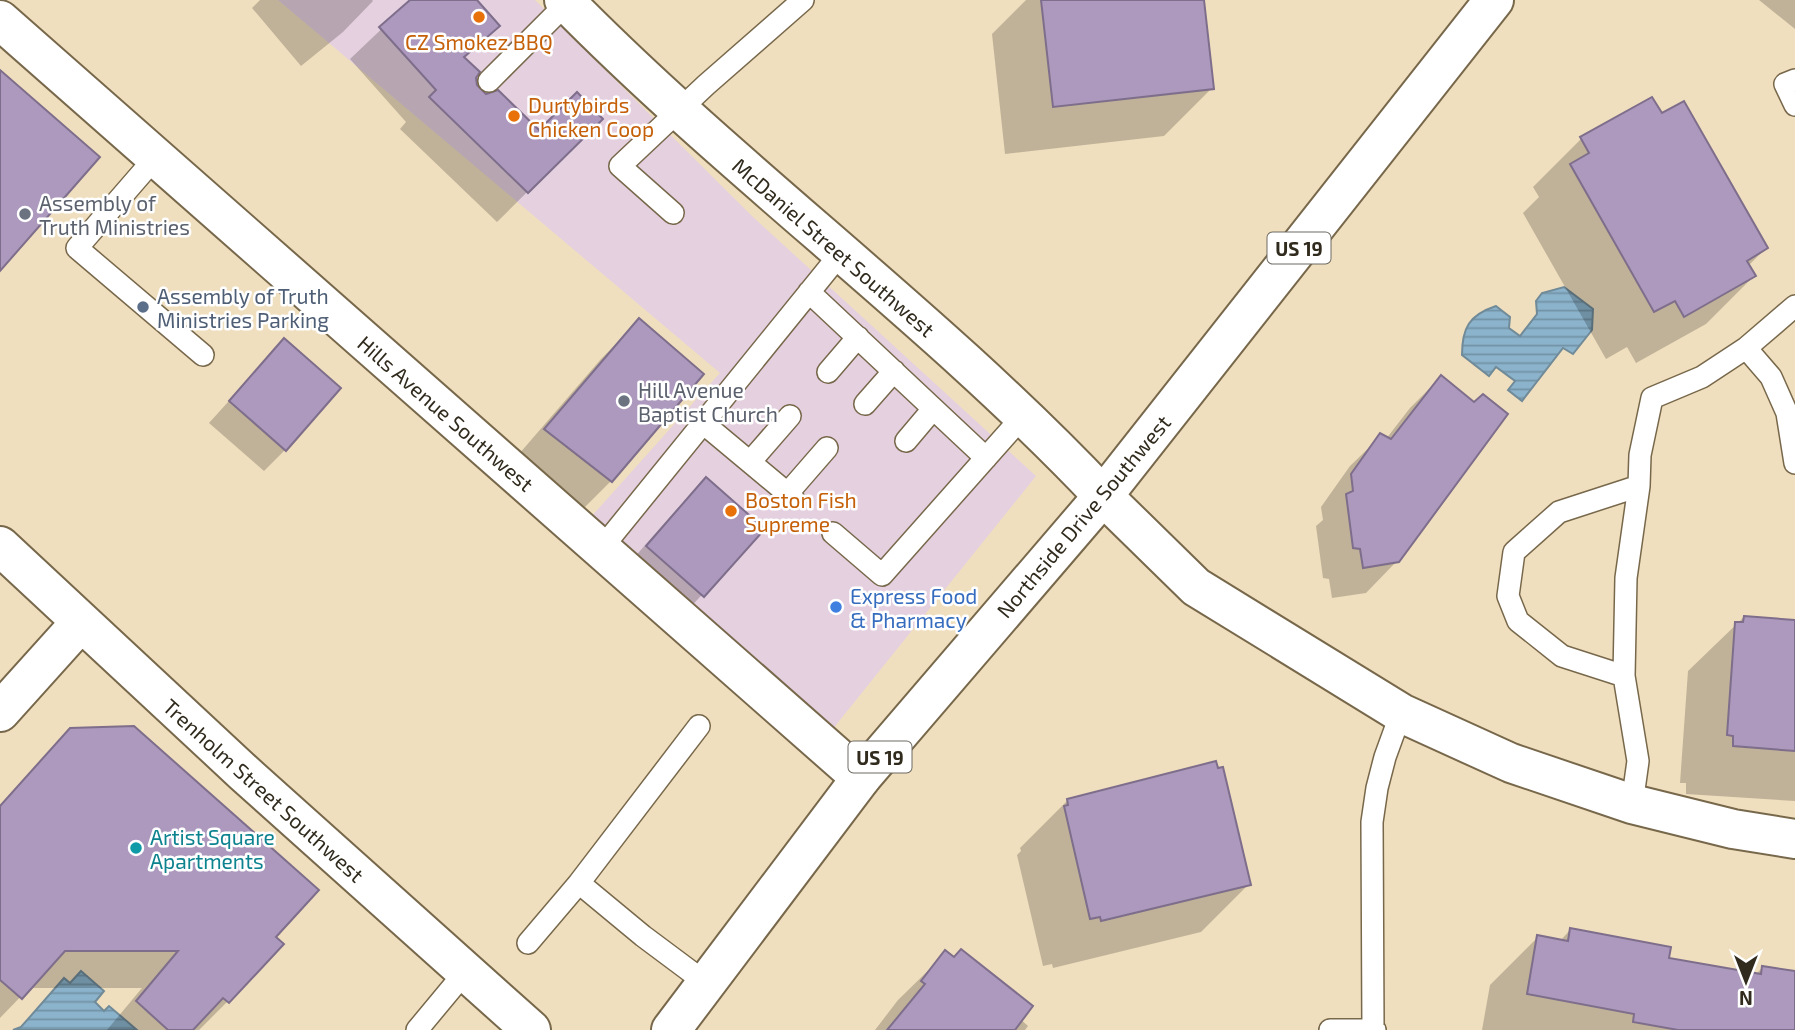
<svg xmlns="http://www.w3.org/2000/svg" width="1795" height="1030" font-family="'Exo 2',sans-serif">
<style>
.commercial{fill:#e5d0df}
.water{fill:url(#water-rules);stroke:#708a98;stroke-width:2}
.shadow{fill:#0003}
.building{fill:#ac99bd;stroke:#7e6e8b;stroke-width:2}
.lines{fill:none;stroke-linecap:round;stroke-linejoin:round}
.lane-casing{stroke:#78684b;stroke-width:24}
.street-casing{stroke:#78684b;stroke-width:42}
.secondary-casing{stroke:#78684b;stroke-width:42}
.primary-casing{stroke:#78684b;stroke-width:42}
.lane{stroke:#fff;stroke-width:21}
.street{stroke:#fff;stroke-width:38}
.secondary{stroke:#fff;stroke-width:38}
.primary{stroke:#fff;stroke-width:38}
.food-dot{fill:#e8710a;stroke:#fff;stroke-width:2.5}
.worship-dot{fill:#6b7280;stroke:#fff;stroke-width:2.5}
.service-dot{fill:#5c6f8a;stroke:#fff;stroke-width:2.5}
.shop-dot{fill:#3f7fe0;stroke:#fff;stroke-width:2.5}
.culture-dot{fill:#0f9aa8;stroke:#fff;stroke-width:2.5}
.labels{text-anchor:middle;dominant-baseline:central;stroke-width:5;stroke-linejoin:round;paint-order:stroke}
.shield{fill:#fff;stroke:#6f6b62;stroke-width:2}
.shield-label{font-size:19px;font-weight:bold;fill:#312b1e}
.food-label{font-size:21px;fill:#c56008;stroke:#fff;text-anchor:start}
.worship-label{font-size:21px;fill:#5b616d;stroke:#fff;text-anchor:start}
.street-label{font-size:21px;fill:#312b1e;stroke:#fff}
.service-label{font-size:21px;fill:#4e5e75;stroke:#fff;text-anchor:start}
.shop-label{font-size:21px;fill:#366cbe;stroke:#fff;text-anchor:start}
.culture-label{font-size:21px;fill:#0d838f;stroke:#fff;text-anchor:start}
</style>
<defs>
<pattern id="water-rules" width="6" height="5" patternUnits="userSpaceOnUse" patternTransform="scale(1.75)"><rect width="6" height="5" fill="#8bb3cc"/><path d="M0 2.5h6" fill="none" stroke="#7292a5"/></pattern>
</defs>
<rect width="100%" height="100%" fill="#f0dfbe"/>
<!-- commercial -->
<path class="commercial" d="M278 0H535L752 216 1036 476 832 730 590 518 720 373Z"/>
<!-- water -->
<path class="water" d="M1564 287 1593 309 1592 330 1573 354 1563 348 1522 401 1508 390 1515 381 1496 367 1489 376 1462 355C1462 328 1469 315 1496 306L1510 317 1509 328 1520 336 1537 314 1536 301 1542 293Z
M81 971 104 991 95 1002 104 1011 109 1006 137 1030H13L21 1027 64 978 70 983Z"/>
<!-- shadow -->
<path class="shadow" d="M260 0H372L373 1 343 32 301 66 252 8Z
M412 0H474L497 26 464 59 478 72 474 84 479 92 492 96 539 132 601 119 497 222 400 129 406 122 350 59Z
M1026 0H1202L1212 88 1164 136 1005 154 992 34Z
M1759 0H1795V29Z
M1652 100 1766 248 1748 266 1754 276 1706 324 1636 363 1627 347 1606 359 1523 213 1539 197 1533 187 1581 139Z
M639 321 611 481 573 519 507 468 601 359Z
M284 340 285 450 264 471 209 423Z
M1441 377 1397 561 1366 593 1332 598 1329 579 1323 578 1316 526 1323 520 1321 507 1350 466 1381 436 1386 439 1410 408Z
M706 480 763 529 672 627 617 577 676 510Z
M1744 617 1795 621V801L1686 794V783H1680L1688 671Z
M71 730 227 1002 199 1030H107L142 988H29L0 1018V805Z
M1068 800 1249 884 1201 932 1053 968 1052 964 1043 966 1017 855 1021 851 1020 848Z
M1570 930 1667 959 1755 975 1763 967 1795 973V1030H1482L1490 985 1538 937 1560 941Z
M946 953 1028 1026 1025 1030H875L898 1000Z"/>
<!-- building -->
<path class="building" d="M410 0H477L500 26 464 57 480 72 476 78 477 85 486 94 498 90 539 130 577 92 603 119 528 193 429 97 436 90 379 27Z
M1041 0H1204L1214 89 1053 107Z
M0 70 100 157 0 271Z
M1652 97 1662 113 1684 101 1768 248 1747 261 1756 276 1684 317 1675 301 1654 312 1570 164 1589 153 1580 137Z
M639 318 704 374 612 482 544 429Z
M284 338 341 388 286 451 229 401Z
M1441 375 1474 402 1483 394 1508 414 1399 562 1363 568 1360 549 1353 548 1346 494 1353 491 1351 474 1380 433 1391 439Z
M706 477 765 529 704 597 646 546Z
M1744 616 1795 620V751L1733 746V736L1727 735 1735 622H1743Z
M134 726 319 890 276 937 284 944 229 1003 223 998 193 1030H168L136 1001 178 951H65L22 999 0 980V806L70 728Z
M1216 761 1218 768 1223 767 1251 885 1101 921 1100 917 1090 919 1064 806 1068 805 1067 799Z
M1570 928 1671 947 1669 958 1761 974 1762 966 1795 971V1030H1678L1633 1022 1634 1014 1527 994 1537 935 1568 941Z
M961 949 1033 1006 1015 1030H887L925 984 921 981 945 950 954 957Z"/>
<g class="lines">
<!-- lane casing -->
<g class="lane-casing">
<path id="lane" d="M1795 80 1785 84 1795 105
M489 81 567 3
M155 158 77 248 203 355
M673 213 620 166 706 85 803 0
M809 292 986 458
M1746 348 1771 377 1787 413 1795 463
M828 372 858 337
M865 404 894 371
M703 423 793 498
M906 441 933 409
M750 462 790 416
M787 494 827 448
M833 533 882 575 1024 415
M601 549 841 253
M1624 676 1562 656 1518 621 1508 596 1514 552 1559 512 1639 486
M699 726 579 883 643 936 706 983
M1632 804 1638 761 1624 676 1626 578 1639 486 1640 455 1652 398 1702 377 1746 348 1795 306
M528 943 579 883
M1373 1028 1372 822 1377 788 1385 757 1401 713
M417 1030 466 971
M1330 1030H1375"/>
</g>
<!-- street casing -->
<g class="street-casing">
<path id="street" d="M0 20 861 778
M1103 496 1196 587 1401 713 1511 763 1632 804 1733 829 1795 839
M0 546 244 773 531 1030
M0 712 81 622"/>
</g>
<!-- secondary casing -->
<g class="secondary-casing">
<path id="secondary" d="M564 0C735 174 935 318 1103 496"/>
</g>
<!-- primary casing -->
<g class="primary-casing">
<path id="primary" d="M671 1030 861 778 1103 496 1494 0"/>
</g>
<!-- lane -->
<use href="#lane" class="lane"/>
<!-- street -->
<use href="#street" class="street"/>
<!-- secondary -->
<use href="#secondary" class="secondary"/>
<!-- primary -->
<use href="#primary" class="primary"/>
</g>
<!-- markers -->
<g class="food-dot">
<circle cx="479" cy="17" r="7"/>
<circle cx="514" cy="116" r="7"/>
<circle cx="731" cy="511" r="7"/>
</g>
<g class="worship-dot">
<circle cx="25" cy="214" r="7"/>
<circle cx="624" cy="401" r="7"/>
</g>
<circle class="service-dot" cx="143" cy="307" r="7"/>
<circle class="shop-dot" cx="836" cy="607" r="7"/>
<circle class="culture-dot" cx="136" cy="848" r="7"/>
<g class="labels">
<!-- shield labels -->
<g class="shield">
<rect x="1267.5" y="232.5" width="63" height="31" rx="5"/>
<rect x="848.5" y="741.5" width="63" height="31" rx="5"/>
</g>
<g class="shield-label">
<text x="1299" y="248">US 19</text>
<text x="880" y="757">US 19</text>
</g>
<!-- food labels -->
<g class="food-label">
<text x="479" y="41" text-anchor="middle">CZ Smokez BBQ</text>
<text x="528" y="104">Durtybirds<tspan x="528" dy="24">Chicken Coop</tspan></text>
<text x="745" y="499">Boston Fish<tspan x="745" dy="24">Supreme</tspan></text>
</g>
<!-- worship labels -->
<g class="worship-label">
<text x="39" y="202">Assembly of<tspan x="39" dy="24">Truth Ministries</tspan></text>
<text x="638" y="389">Hill Avenue<tspan x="638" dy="24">Baptist Church</tspan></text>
</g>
<!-- street labels -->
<g class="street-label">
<text transform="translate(834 247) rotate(41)">McDaniel Street Southwest</text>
<text transform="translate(446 413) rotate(41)">Hills Avenue Southwest</text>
<text transform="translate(1083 516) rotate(-50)">Northside Drive Southwest</text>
<text transform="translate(264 790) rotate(42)">Trenholm Street Southwest</text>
</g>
<!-- service labels -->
<g class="service-label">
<text x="157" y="295">Assembly of Truth<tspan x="157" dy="24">Ministries Parking</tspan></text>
</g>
<!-- shop labels -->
<g class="shop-label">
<text x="850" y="595">Express Food<tspan x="850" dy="24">&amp; Pharmacy</tspan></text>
</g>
<!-- culture labels -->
<g class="culture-label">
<text x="150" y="836">Artist Square<tspan x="150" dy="24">Apartments</tspan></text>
</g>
</g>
<!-- north arrow -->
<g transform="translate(1746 981) rotate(180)" stroke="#ffffff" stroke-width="5" paint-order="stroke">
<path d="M0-5L12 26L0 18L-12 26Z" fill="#312b1e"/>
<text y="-10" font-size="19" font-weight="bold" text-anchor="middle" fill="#312b1e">N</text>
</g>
</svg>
